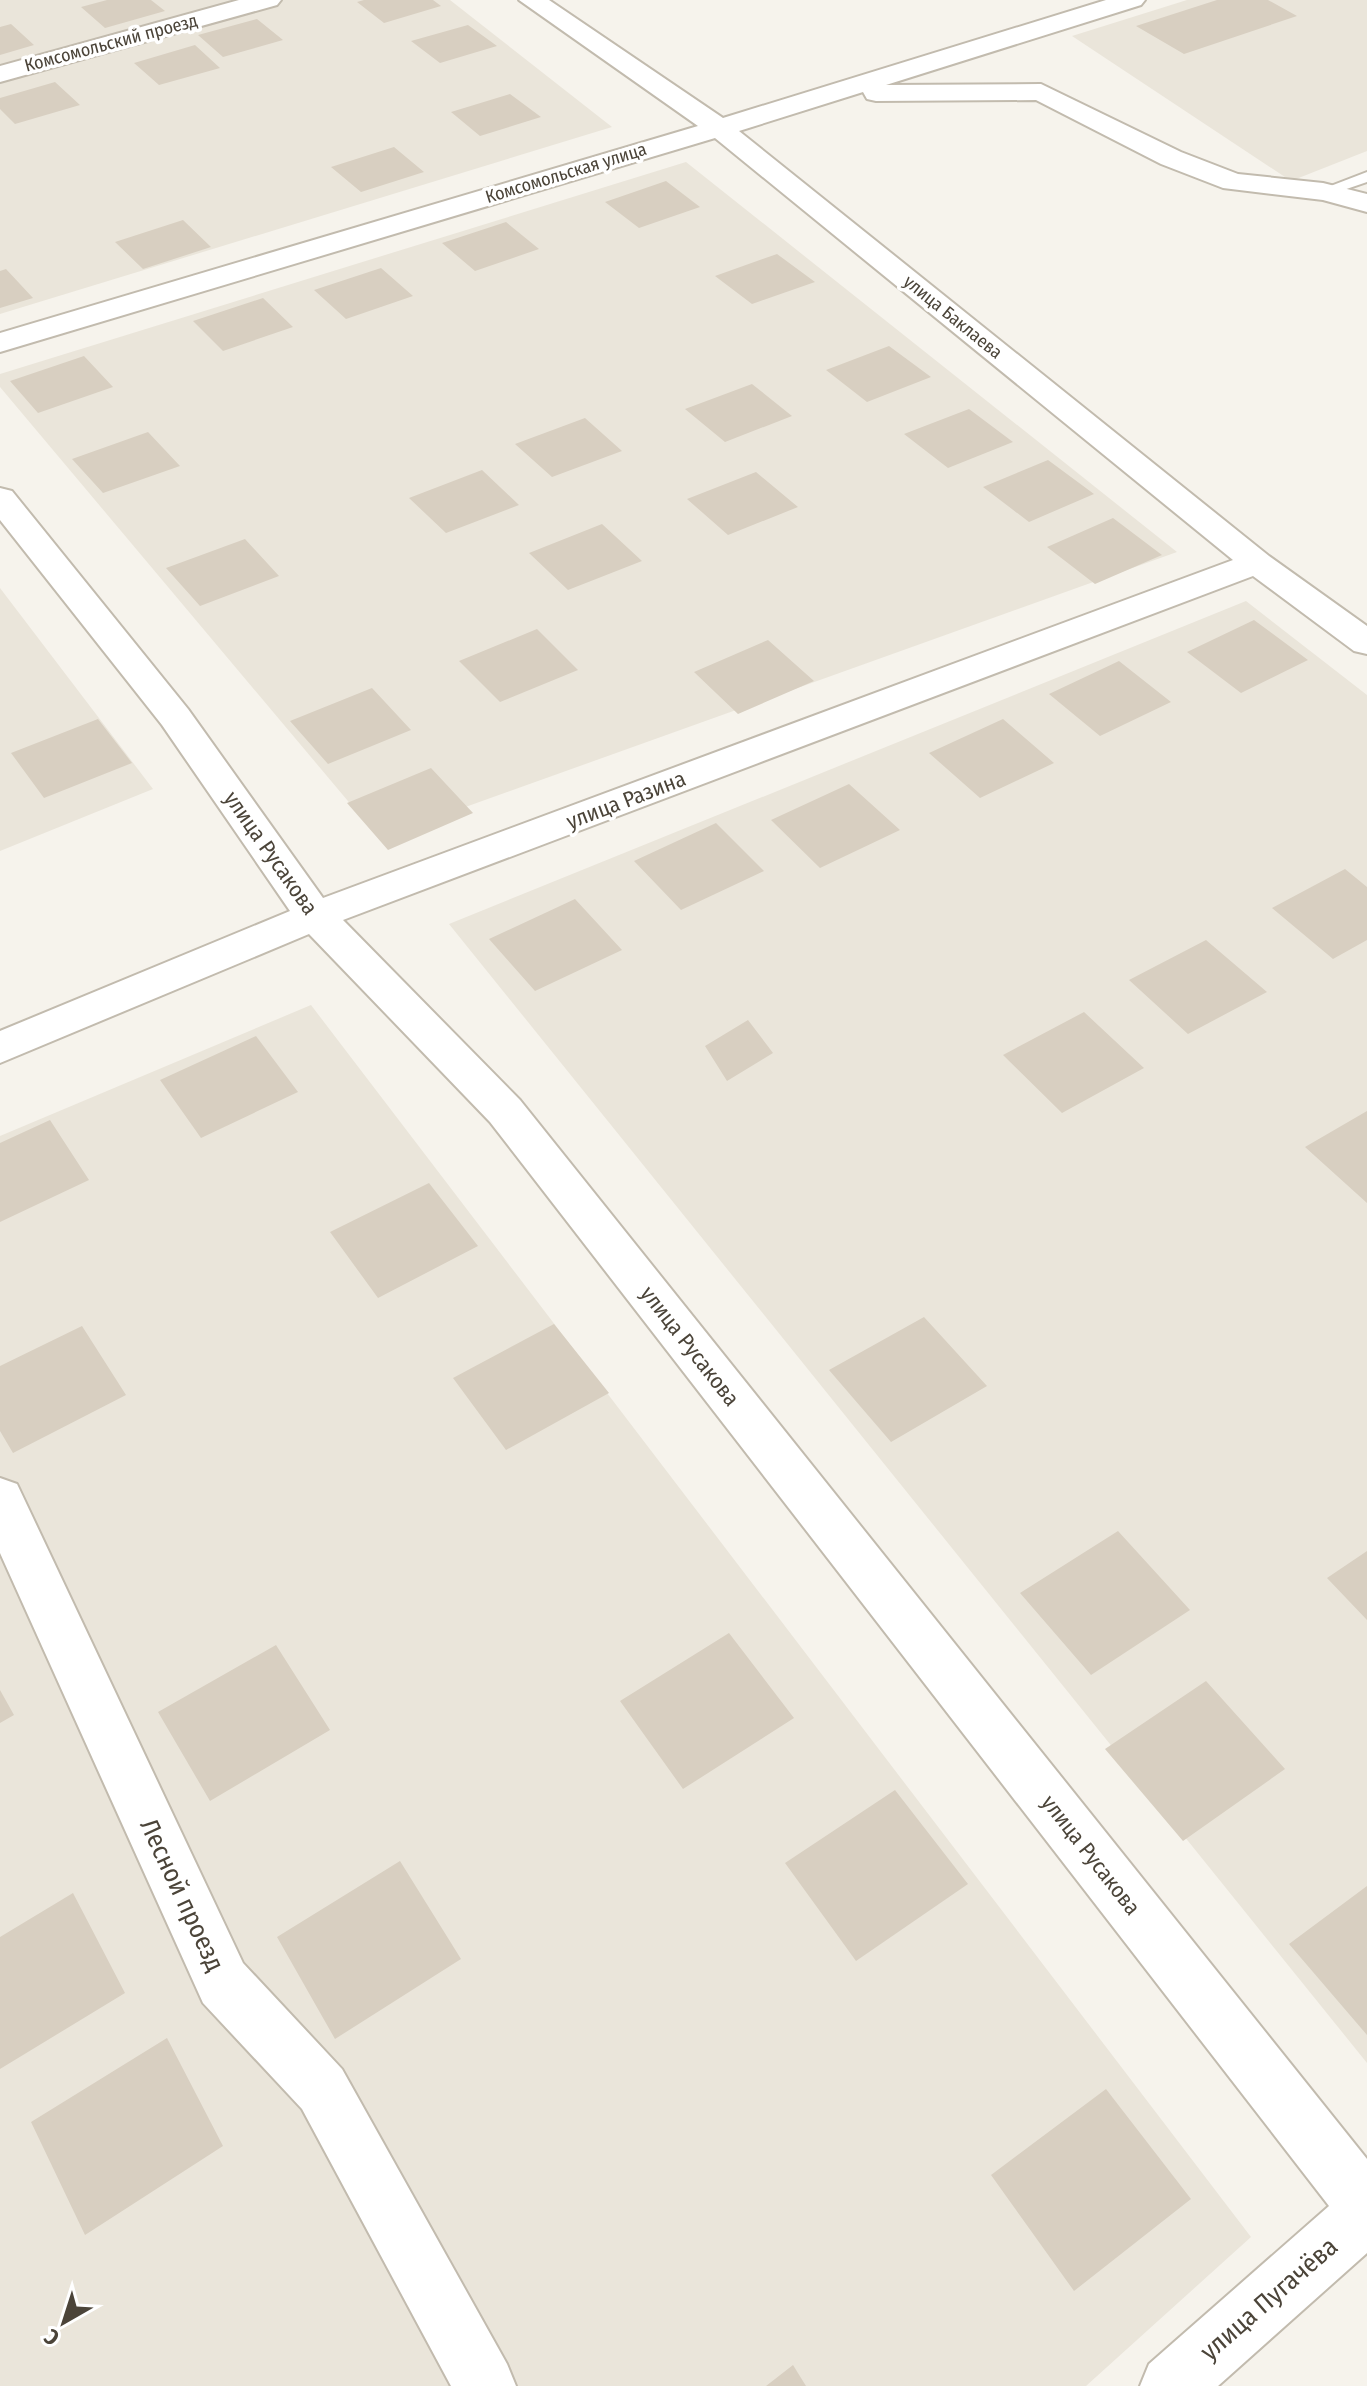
<svg xmlns="http://www.w3.org/2000/svg" width="1367" height="2386" font-family="'Fira Sans Condensed',sans-serif">
<style>
.residential{fill:#eae5da}
.building{fill:#d8cfc1}
.lines{fill:none;stroke-linecap:round;stroke-linejoin:round}
.service-casing{stroke:#c2bbae;stroke-width:4}
.minor-casing{stroke:#c2bbae;stroke-width:4}
.service{fill:#fff;fill-rule:evenodd}
.minor{fill:#fff;fill-rule:evenodd}
.labels{text-anchor:middle;dominant-baseline:central;stroke-width:7;stroke-linejoin:round;paint-order:stroke}
.far-street-label{font-size:18px;fill:#4b4439;stroke:#fff}
.street-label{font-size:22px;fill:#4b4439;stroke:#fff}
.near-street-label{font-size:26px;fill:#4b4439;stroke:#fff}
</style>
<rect width="100%" height="100%" fill="#f6f3ec"/>
<!-- residential -->
<path class="residential" d="M0 0H450L612 127 0 314Z
M1187 0H1367V151L1291 181 1072 36Z
M686 162 1177 552 379 838 0 387V374Z
M0 588 153 789 0 851Z
M1246 601 1367 695V2063L449 924Z
M311 1005 1251 2237 1086 2386H0V1136Z"/>
<!-- building -->
<path class="building" d="M107 0H151L165 11 105 28 81 7Z
M364 0H433L441 6 384 23 357 2Z
M1217 0H1268L1297 16 1184 54 1136 26Z
M257 19 283 40 223 57 198 35Z
M11 24 34 45 0 55V27Z
M468 25 497 46 440 63 411 41Z
M195 45 220 68 159 85 134 63Z
M55 82 80 105 15 124 0 109V98Z
M510 94 541 117 480 136 451 112Z
M394 147 424 172 361 192 331 167Z
M666 181 700 207 639 228 605 202Z
M183 220 211 247 143 269 115 242Z
M506 222 539 249 475 271 442 243Z
M777 254 815 282 752 304 715 276Z
M381 268 413 296 346 319 314 290Z
M6 269 33 298 0 308V271Z
M263 298 293 327 223 351 193 321Z
M889 346 931 377 867 402 826 370Z
M84 356 113 387 38 413 10 381Z
M752 384 792 416 725 442 685 409Z
M969 409 1013 442 948 468 904 434Z
M585 418 622 451 552 477 515 444Z
M148 432 180 466 103 493 72 459Z
M1048 460 1094 494 1029 522 983 487Z
M482 470 519 505 446 533 409 498Z
M756 472 798 507 728 535 687 499Z
M1113 518 1162 555 1095 584 1047 547Z
M602 524 642 561 568 590 529 553Z
M245 539 279 576 200 606 166 568Z
M1254 620 1308 660 1241 693 1187 652Z
M537 629 578 670 500 702 459 661Z
M768 640 814 681 738 714 694 672Z
M1119 661 1171 702 1100 736 1049 694Z
M372 688 411 730 328 764 290 721Z
M98 719 132 763 44 798 11 753Z
M1003 719 1054 763 980 798 929 753Z
M431 768 473 813 388 850 347 803Z
M849 784 900 830 820 868 771 820Z
M716 823 764 871 681 910 634 861Z
M1345 869 1367 887V940L1333 959 1272 908Z
M575 899 622 950 535 991 489 939Z
M1206 940 1267 992 1188 1034 1129 980Z
M1084 1012 1144 1068 1062 1113 1003 1055Z
M748 1020 773 1053 727 1081 705 1046Z
M256 1036 298 1092 201 1138 160 1080Z
M1367 1111V1203L1305 1147Z
M50 1120 89 1180 0 1222V1143Z
M429 1183 478 1246 378 1298 330 1232Z
M924 1317 987 1386 891 1442 829 1370Z
M554 1324 609 1393 506 1450 453 1378Z
M82 1326 126 1395 13 1453 0 1431V1366Z
M1118 1531 1190 1610 1091 1675 1020 1593Z
M1367 1551V1620L1327 1578Z
M729 1633 794 1718 683 1789 620 1701Z
M276 1645 330 1730 210 1801 158 1712Z
M1206 1681 1285 1769 1183 1841 1105 1749Z
M0 1690 14 1715 0 1723Z
M895 1790 968 1884 856 1961 785 1863Z
M400 1861 461 1959 335 2039 277 1937Z
M1367 1886V2035L1289 1944Z
M73 1893 125 1993 0 2069V1937Z
M167 2038 223 2146 85 2235 31 2122Z
M1106 2089 1191 2199 1074 2291 991 2175Z
M793 2365 806 2386H766Z"/>
<g class="lines">
<!-- service casing -->
<g class="service-casing">
<path id="service" d="M1367 172V182L1323 197 1315 192Z"/>
</g>
<!-- minor casing -->
<g class="minor-casing">
<path id="minor" d="M239 0H281L277 5 0 82V66Z
M519 0H549L723 118 1106 0H1145L1141 5 886 85 1041 84 1181 152 1238 174 1323 183 1367 194V212L1323 200 1223 188 1161 164 1036 100 876 101 867 99 863 92 739 131 1269 556 1367 626V654L1354 651 1253 576 343 920 520 1100 1367 2159V2253L1218 2386H1140L1149 2364 1329 2206 490 1122 309 934 0 1063V1031L290 911 162 725 0 520V488L12 491 188 709 323 898 1233 560 715 138 0 352V333L698 126Z
M0 1478 17 1484 243 1963 342 2069 507 2364 516 2386H451L302 2109 203 2003 0 1553Z"/>
</g>
<!-- service -->
<use href="#service" class="service"/>
<!-- minor -->
<use href="#minor" class="minor"/>
</g>
<g class="labels">
<!-- far-street labels -->
<g class="far-street-label">
<text transform="translate(111 43) rotate(-15)">Комсомольский проезд</text>
<text transform="translate(566 173) rotate(-17)">Комсомольская улица</text>
<text transform="translate(953 317) rotate(39)">улица Баклаева</text>
</g>
<!-- street labels -->
<g class="street-label">
<text transform="translate(626 800) rotate(-21)">улица Разина</text>
<text transform="translate(271 853) rotate(55)">улица Русакова</text>
<text transform="translate(690 1346) rotate(52)">улица Русакова</text>
<text transform="translate(1091 1855) rotate(52)">улица Русакова</text>
</g>
<!-- near-street labels -->
<g class="near-street-label">
<text transform="translate(182 1895) rotate(65)">Лесной проезд</text>
<text transform="translate(1269 2299) rotate(-41)">улица Пугачёва</text>
</g>
</g>
<!-- north arrow -->
<g transform="translate(64 2322) rotate(219)" stroke="#ffffff" stroke-width="6" paint-order="stroke">
<path d="M0-6L14 30L0 20L-14 30Z" fill="#4b4439"/>
<text y="-12" font-size="22" font-weight="bold" text-anchor="middle" fill="#4b4439">С</text>
</g>
</svg>
